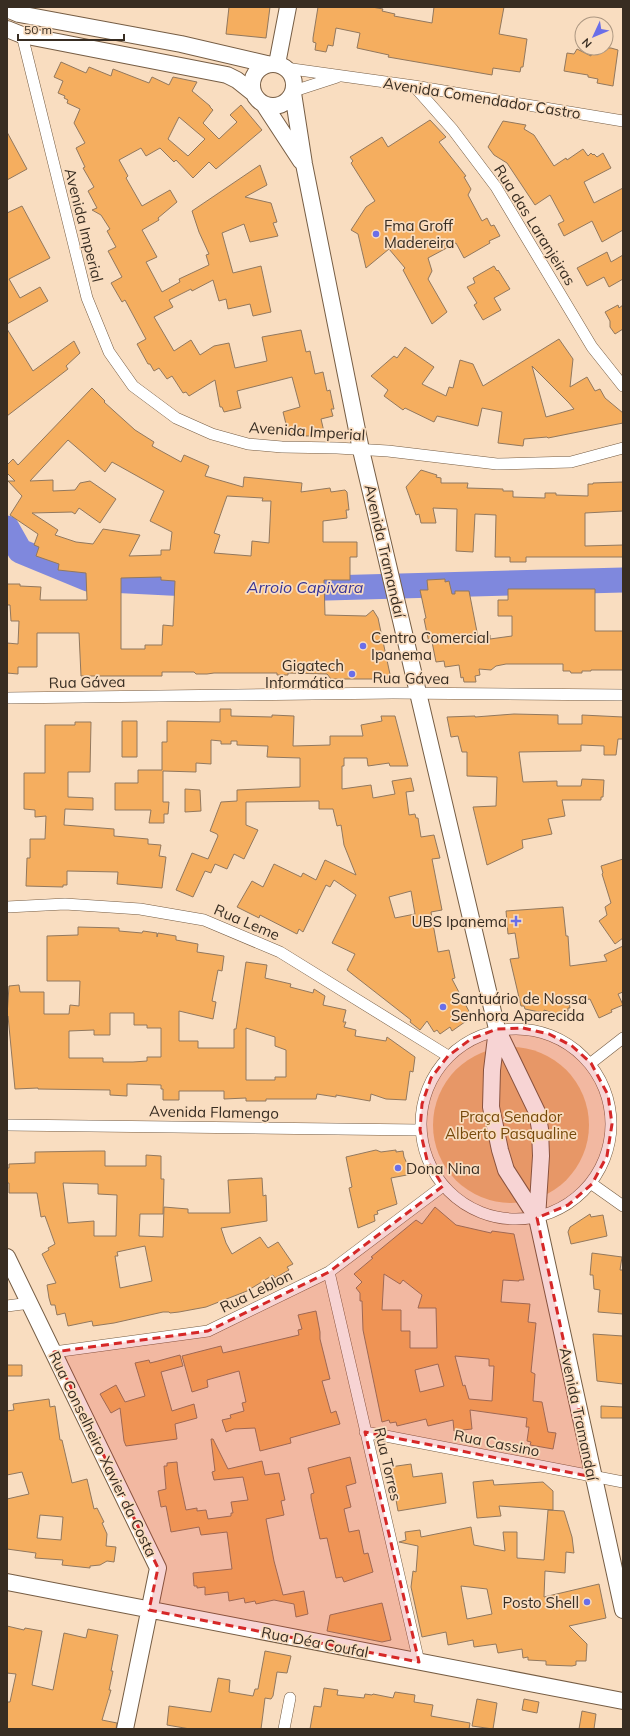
<svg xmlns="http://www.w3.org/2000/svg" width="630" height="1736" font-family="Mulish,sans-serif">
<style>
.green{fill:#ecb377}
.lines{fill:none;stroke-linecap:round;stroke-linejoin:round}
.river{stroke:#7f88dd;stroke-width:25}
.building{fill:#f5ae5f;stroke:#92785e;fill-rule:evenodd}
.street-casing{stroke:#765d44;stroke-width:12}
.secondary-casing{stroke:#765d44;stroke-width:18}
.street{stroke:#fff;stroke-width:11}
.secondary{stroke:#fff;stroke-width:16}
.marked{fill:#d62828;fill-opacity:0.2;stroke:#d62828;stroke-width:3;stroke-dasharray:8 5;stroke-linejoin:round}
.poi-dot{fill:#6a6ee8;stroke:#f9ddc0;stroke-width:1.5}
.labels{text-anchor:middle;dominant-baseline:central;stroke-width:3.5;stroke-linejoin:round;paint-order:stroke}
.street-label{font-size:15px;fill:#382d22;stroke:#f9ddc0}
.poi-label{font-size:15px;fill:#382d22;stroke:#f9ddc0;text-anchor:start}
.park-label{font-size:15px;fill:#76490a;stroke:#f9ddc0}
.water-label{font-size:16px;font-style:italic;fill:#373496;stroke:#f9ddc0}
</style>
<rect width="100%" height="100%" fill="#f9ddc0"/>
<!-- green -->
<path class="green" d="M433 1125a78 78 0 1 1 156 0a78 78 0 1 1-156 0Z"/>
<g class="lines">
<!-- river -->
<path class="river" d="M7 528 20 551 88 579 209 585
M290 589 623 580"/>
</g>
<!-- building -->
<path class="building" d="M229 7H270L266 38 226 34Z
M318 7H372L383 9 382 11 395 14 394 16 432 23 434 7H504L499 34 527 39 523 67H521L520 72 493 68 492 75 388 57 389 55 357 48 360 33 336 28 333 46 328 45 326 52 315 50 316 43 313 42V38Z
M592 48H611L618 50 613 86 597 83 598 79 588 77V75L564 71 567 53 574 54 577 49 591 56Z
M61 62 86 73 89 67 111 76 113 69 149 83 152 77 169 85 173 77 197 82 192 91 210 106V107L213 110 203 123 219 139 237 122 230 115 241 105 262 130 216 169 209 162 193 178 176 160 174 162 160 148 146 156 141 148 119 160 128 176 126 178 142 206 170 190 177 202 158 218 159 220 142 230 157 257 146 262 162 292 180 282 179 279 209 265 206 255 209 254 199 232 192 211 260 165 267 185 245 197 271 203 277 222 273 223 278 236 250 242 244 224 222 233 233 273 261 266 271 312 253 316 250 304 228 309 226 299 219 301 213 280 192 291 191 289 169 300 173 307 154 317 174 351 191 340 200 355 214 346 229 343 235 368 267 361 262 337 301 330 306 352 310 351 315 374 323 372 327 391 330 390 334 409H331L333 416 321 419 325 436H289L283 412 300 407 292 377 237 391 241 408 224 412 222 407H220L215 380 189 396 186 392 183 393 172 376 167 379 159 368 154 371 150 364H148L137 344 146 339 125 300 122 302 111 283 122 277 108 251 116 247 107 231 110 229 101 215 92 210 97 208 88 191 94 187 83 168 85 167 76 148 85 143 74 123 80 109 67 103 68 100 64 98 65 96 58 93 63 81 54 77ZM179 117 205 139 188 156 168 139Z
M430 120 446 137 439 142 466 176 464 177 471 189 468 195 482 221 487 218 491 226 494 225 500 236 489 241 490 243 464 258 456 243 428 258 432 271 428 279 447 312 432 324 403 270 405 268 389 249 366 268 358 234 351 230 366 207 375 201 351 163 353 161 350 157 382 137 388 147Z
M503 121 526 125 524 129 534 135 554 166 566 158 567 160 583 149 588 156 591 153 593 155 594 154 597 157 603 153 611 168 584 182 594 203 623 188V230L602 242 592 221 564 236 558 224 564 221 550 195 535 205 507 163 494 155 488 147Z
M7 132 27 169 7 180Z
M22 206 50 258 9 279 20 298 40 287 48 301 7 324V213Z
M607 252 611 262 623 255V279L609 287 604 277 587 286 577 268Z
M494 266 497 271 498 270 510 289 494 298 501 310 483 320 474 305 477 303 467 287 475 283 473 278Z
M618 305 619 308 623 305V329L615 334 610 327V321L605 312Z
M7 329 33 371 74 341 80 353 66 366 68 369 7 416Z
M559 339 573 359 570 387 587 377 595 391 600 389 605 398 623 413V423L548 438 547 437 524 439 523 446 498 443 502 412 482 408 478 426 437 416 434 422 405 408 403 410 384 396 388 390 371 376 394 356 397 358 405 347 434 367 422 384 446 396 449 387 453 388 460 360 473 364 483 386ZM532 366 569 403 574 409 546 417Z
M92 388 105 401 104 402 135 430 154 442 152 446 181 462 184 455 209 466 205 476 243 487 244 477 302 483 301 492 330 488 331 492 345 490 347 492 349 510H346L347 518 323 521V542H357V557H350V580H324L325 615 366 616 373 610 378 618 391 679H331L327 674 288 673V675H277V673H214L207 674H196L194 672H162V676H81L79 633H37V667H18V674L7 673V643L18 644 19 621H11L10 605H7V584H20V586L41 587 40 600H87L86 573 58 570 59 564 36 556 39 547 34 545 38 534 10 515 22 496 8 481H15L7 473V465L13 459 18 465ZM68 440 105 472 112 462 164 491 150 521 172 532 170 550H161V555L129 556 140 535 103 529 93 544 76 542 55 535 58 530 32 513 72 512 75 514 79 508 100 523 116 499 90 481 80 483 75 490 53 491V480L30 481ZM227 496 263 498 262 501H271L269 543 252 541 251 556 214 553 220 535 214 533ZM161 577V580L175 581 173 626 163 625 162 645H145V649H121V578Z
M421 470 437 475 436 477 441 478V483H468L467 488 503 489V491H513V497L545 498V493H556V495L588 496V484H593V483L623 482V511L585 513V546L623 545V557H526V562H510V557H495L496 515 475 514 473 552 456 551 457 509 433 508 436 523H421L419 514 416 515 406 487Z
M445 579V582L449 581 452 594H455V591H469L478 637 490 635V639L512 636V616H498V600H508V589H595V631H623V670H591V671H582V673H571L570 671H563V664H506L496 666 491 670 479 669 480 675 475 676 476 682H464L463 677 461 678 459 665 445 667 444 661 436 662 432 642 429 643 424 619 426 618 420 590H428L427 580Z
M220 709H231V716L272 717V715L294 716 293 746 330 745V736H363L361 725 382 721 381 716H395L408 766H390L389 763 368 766 367 758H344V766H342V789L371 785 373 798 395 794 392 781 411 778 414 791 406 792 409 815 415 814 416 818H418L421 837 434 835 440 858 432 859 442 910 431 912 438 952 449 950 455 978 452 979 472 1017 452 1031 450 1027 440 1034 437 1030 434 1032 427 1021 420 1030 410 1022 411 1020 347 970 355 954 332 943 356 895 334 880 330 887 326 885 303 932 299 929 297 934 260 915 259 918 237 907 252 881 263 887 274 864 301 877 303 873 316 880 325 860 356 875 344 845 341 825 337 826 333 809H319V801L246 802V825L258 830 244 859 234 854 227 869 215 864 211 873 205 871 193 897 176 890 192 853 208 859 218 836 217 834 210 831 221 802 237 801V790L300 787V758L267 757 268 746 237 745V741H231V744H221V741L211 740V764L196 763V772L163 771V802H169L168 814H164V823H149L151 810H115V783H138V770H162V742H167V721L220 722ZM411 891 415 914 395 918 389 897Z
M514 714 558 715V724H582V715L623 717V739H618L616 755H604V746L581 745V751L519 752 523 782 557 781V786H581L582 779 604 780 603 797H601V800H562L565 816 548 819 552 834 522 840 523 848 487 865 473 807 496 806 497 777 467 776V752H462L458 736 451 737 447 717 475 716V717Z
M122 721H137V757H122Z
M75 722H91L90 772H68V797L93 798V810L65 809 64 825 114 829V836L148 839V844L161 845 159 856 166 857 162 888 117 884 118 872 67 871V885H63V887L26 886 27 858H30V839H45L46 816 35 817V810L24 809V773H45V725H75Z
M185 789 200 790 201 811 185 812Z
M623 859V938L615 944 599 921 607 915 605 907 611 903 602 874 603 873 601 866Z
M563 907 566 936H568L570 966 607 961 604 955 623 946V992L618 994 623 1005 611 1010 612 1012 599 1018 590 999 569 1002 570 1008H568V1011L562 1012V1016L544 1010V1013L525 1009 524 1006H521L510 959 519 958 515 933 508 934 506 911Z
M78 927 119 928V931L142 933 143 931 157 933V937L158 933 176 936V940L198 944 197 952 224 956 222 971 218 970 212 1001 216 1002 213 1019 179 1011V1041H198V1048H234V1029H236L246 962 267 965 265 978 291 984 290 987 313 993 314 989 325 996 323 1005 346 1010 343 1022H346L344 1027 356 1030 355 1036 386 1041 387 1037 415 1057 413 1072 410 1071 406 1100 386 1099 371 1094 370 1101 336 1095V1097L317 1094 316 1099H266V1101H246V1098L224 1099V1091H179V1100H163V1089H161V1085L127 1084V1096L110 1095V1090L38 1089V1088L15 1089 8 1016H7L9 986 19 985 20 992H44V1014H69L70 1005 79 1006 80 981H47V936L78 935ZM110 1013H134V1025H147V1028H161V1057H147V1061L133 1062H103V1058H69V1031L94 1030V1035H110ZM246 1028 275 1037V1046L286 1050V1077H275V1080H246Z
M376 1150 381 1152 396 1150V1152L403 1151 404 1157 412 1174 391 1178 397 1204 377 1211 378 1214 374 1215 375 1221 358 1228 349 1188 352 1187 346 1157Z
M94 1151H105V1166H146V1155L161 1156V1179H164L163 1214H140L139 1236 163 1237 164 1207 188 1209V1213H230L228 1180 262 1178 263 1196 266 1195 267 1221 221 1228 226 1243 232 1254 260 1237 268 1248 278 1242 293 1264 287 1267 289 1270 275 1278 273 1275 247 1291 206 1307 179 1312 170 1313 169 1312H163L114 1323 93 1326 92 1321 68 1326 65 1313 57 1315 55 1305H51L49 1298 47 1285 56 1283 42 1254 49 1250 48 1248 55 1244 45 1216 41 1217 37 1193H9V1183H7V1168H9V1164L35 1163V1152ZM63 1183 98 1184V1194L117 1195 116 1236H94V1221L68 1223ZM145 1246 152 1281 120 1288 115 1256H118L117 1252Z
M435 1207 456 1225 491 1233 492 1231 514 1234 524 1280H519V1281L503 1280 501 1302 530 1304 528 1322 536 1323 531 1372 535 1374 533 1401 542 1402 548 1432 556 1433 553 1449 530 1445 531 1442 527 1441 529 1427H526L527 1418 470 1410 472 1429 454 1431 453 1420 428 1426 426 1419 397 1426 396 1422 390 1423 389 1420 382 1422 363 1330 362 1301H360V1293L356 1288 362 1282 354 1274 373 1258 371 1257 416 1220 422 1224ZM384 1274 400 1284 403 1280 422 1295 418 1308H436L437 1348H410V1331H401V1310H382ZM455 1356 489 1359V1366H494L492 1401 469 1399 465 1385 463 1386ZM438 1364 444 1386 420 1392 415 1370Z
M590 1214 591 1217 603 1215 607 1236 571 1244 568 1232 570 1227Z
M592 1253 622 1257 620 1270H623V1314L598 1312 600 1290 594 1289 593 1275H590Z
M316 1311 320 1332V1339L330 1379 322 1381 331 1413 336 1411 340 1424 290 1438 291 1443 260 1451 255 1428 234 1429 226 1432 222 1420 231 1418 230 1415 244 1411 242 1403 246 1402 239 1371 207 1380 208 1387 192 1392 182 1356 221 1346 223 1353 299 1335 298 1330 302 1329 298 1315Z
M593 1334 623 1336V1384L597 1381Z
M180 1355 183 1366 161 1372 172 1411 194 1404 197 1418 175 1424 177 1439 126 1446 124 1441 120 1408 111 1413 100 1394 116 1385 125 1402 145 1396 135 1363 149 1360 150 1363 158 1361Z
M7 1365H22V1376H7Z
M49 1399 50 1407 55 1406 60 1440H62L72 1483 87 1479 94 1509 97 1508 104 1522 102 1523 107 1534 106 1546 116 1547 114 1562 107 1561 100 1565 90 1566V1568L62 1565 63 1560 35 1558 36 1553 7 1549V1499L29 1494 22 1472 7 1475V1411L14 1410 13 1404ZM40 1515 63 1517 61 1540 37 1538Z
M601 1406 623 1407V1418H601Z
M211 1439H213L228 1469 262 1461 265 1475 279 1473 285 1500 281 1501 284 1515 266 1519 274 1561 283 1595 304 1591 308 1614 296 1617 294 1604 274 1600 256 1604 255 1601 245 1603 244 1598 229 1601 228 1592 205 1595V1587L197 1588V1586H194L193 1573 232 1569 227 1532 201 1535 199 1527 171 1532 166 1506 161 1507 158 1491 166 1489 164 1466H167V1463L177 1462 178 1473 186 1510 197 1508V1511L206 1510 208 1519 231 1516V1513H233L231 1502 248 1500 243 1477 214 1480 212 1472 215 1471Z
M350 1457 356 1483 346 1486 351 1507 344 1509 349 1532 359 1530 364 1554 368 1553 373 1572 344 1582 342 1577 336 1578 327 1538 320 1539 311 1498V1494L314 1493 308 1468Z
M411 1464 413 1477 442 1473 446 1503 398 1511 390 1467Z
M493 1480 494 1485 543 1482 553 1491V1510L499 1506 501 1516 477 1518 473 1482Z
M548 1510 564 1511 572 1537 574 1553 566 1552 565 1573 545 1571 544 1597 599 1584 606 1618 569 1626 587 1644 586 1661H576V1665L572 1666 546 1665V1661L528 1660V1657L523 1658 522 1649 498 1653 496 1644 474 1647 473 1640 448 1645 446 1632 422 1637 411 1587 413 1571 416 1572 418 1546 399 1542 406 1540 405 1532 420 1530 421 1537 471 1527 474 1545 505 1551 503 1532H517V1558L544 1560ZM461 1586 487 1589 492 1614 467 1619Z
M382 1603 391 1640 382 1642 327 1631 330 1615Z
M7 1626 24 1630 25 1628 42 1631 32 1685 53 1690 64 1633 86 1638 88 1629 118 1635 111 1671H113L109 1690H111L102 1720 117 1723 116 1729H7V1702H10L16 1674 7 1673Z
M265 1651 291 1656 287 1673 277 1672 273 1696 271 1699 265 1698 261 1729H190L167 1725 169 1706 211 1712 218 1678 230 1680 229 1692 253 1696 255 1689H258Z
M324 1688 338 1690 337 1695 364 1698 365 1694 372 1695 373 1694 393 1698 395 1692 415 1695 414 1702 433 1705 431 1716 470 1723 469 1729H310L314 1706 321 1707Z
M477 1699 497 1703 493 1729 472 1726Z
M524 1699 539 1702 537 1713 522 1710Z
M582 1711 596 1714 594 1729H579Z"/>
<g class="lines">
<!-- street casing -->
<g class="street-casing">
<path id="street" d="M22 35 87 298 109 352 133 386 176 418 212 434 248 444 282 447 337 448 388 451 497 464 571 462 623 448
M285 68 414 86 623 121
M414 86 453 130 496 187 592 347 623 386
M294 91 337 77
M7 698 393 693 623 695
M7 907 65 904 140 909 204 920 280 952 448 1056
M421 1124a95 95 0 1 1 190 0a95 95 0 1 1-190 0Z
M591 1063 623 1038
M7 1125 420 1130
M592 1184 623 1206
M329 1272 419 1662
M7 1306 30 1303
M54 1352 208 1331 329 1272 443 1186
M365 1432 623 1482
M284 1729 290 1698"/>
</g>
<!-- secondary casing -->
<g class="secondary-casing">
<path id="secondary" d="M7 9 19 14 181 44 267 64
M7 29 22 35 227 75 237 80 252 92
M252 85a21 21 0 1 1 42 0a21 21 0 1 1-42 0Z
M277 64 288 7
M293 93 304 164 361 450 497 1029 537 1112 540 1129 541 1156 537 1218 623 1610
M265 106 301 161
M497 1029 492 1070 491 1107 500 1150 506 1170 537 1218
M7 1257 158 1568 125 1729
M7 1582 623 1701"/>
</g>
<!-- street -->
<use href="#street" class="street"/>
<!-- secondary -->
<use href="#secondary" class="secondary"/>
</g>
<!-- marked area -->
<path class="marked" d="M523 1028 549 1034 572 1046 591 1063 608 1095 612 1124 607 1156 592 1184 568 1205 537 1218 593 1477 365 1432 419 1662 149 1610 158 1568 54 1352 208 1331 329 1272 443 1186 427 1160 420 1130 422 1104 431 1078 448 1056 471 1039 497 1029Z"/>
<!-- markers -->
<g class="poi-dot">
<circle cx="376" cy="234" r="4"/>
<circle cx="363" cy="646" r="4"/>
<circle cx="352" cy="674" r="4"/>
<path d="M514 915h4v4h4v4h-4v4h-4v-4h-4v-4h4z"/>
<circle cx="443" cy="1007" r="4"/>
<circle cx="398" cy="1168" r="4"/>
<circle cx="587" cy="1602" r="4"/>
</g>
<g class="labels">
<!-- street labels -->
<g class="street-label">
<text transform="translate(482 98) rotate(9)">Avenida Comendador Castro</text>
<text transform="translate(84 225) rotate(76)">Avenida Imperial</text>
<text transform="translate(535 225) rotate(58)">Rua das Laranjeiras</text>
<text transform="translate(307 431) rotate(4)">Avenida Imperial</text>
<text transform="translate(385 551) rotate(77)">Avenida Tramandaí</text>
<text transform="translate(411 678) rotate(1)">Rua Gávea</text>
<text transform="translate(87 682) rotate(-1)">Rua Gávea</text>
<text transform="translate(247 922) rotate(23)">Rua Leme</text>
<text transform="translate(214 1112) rotate(1)">Avenida Flamengo</text>
<text transform="translate(256 1291) rotate(-26)">Rua Leblon</text>
<text transform="translate(579 1414) rotate(78)">Avenida Tramandaí</text>
<text transform="translate(497 1443) rotate(11)">Rua Cassino</text>
<text transform="translate(103 1454) rotate(64)">Rua Conselheiro Xavier da Costa</text>
<text transform="translate(388 1464) rotate(77)">Rua Torres</text>
<text transform="translate(315 1642) rotate(11)">Rua Déa Coufal</text>
</g>
<!-- poi labels -->
<g class="poi-label">
<text x="384" y="225">Fma Groff<tspan x="384" dy="17">Madereira</tspan></text>
<text x="371" y="637">Centro Comercial<tspan x="371" dy="17">Ipanema</tspan></text>
<text x="344" y="665" text-anchor="end">Gigatech<tspan x="344" dy="17">Informática</tspan></text>
<text x="507" y="921" text-anchor="end">UBS Ipanema</text>
<text x="451" y="998">Santuário de Nossa<tspan x="451" dy="17">Senhora Aparecida</tspan></text>
<text x="406" y="1168">Dona Nina</text>
<text x="579" y="1602" text-anchor="end">Posto Shell</text>
</g>
<!-- park labels -->
<g class="park-label">
<text x="511" y="1116">Praça Senador<tspan x="511" dy="17">Alberto Pasqualine</tspan></text>
</g>
<!-- water labels -->
<g class="water-label">
<text x="305" y="587">Arroio Capivara</text>
</g>
</g>
<!-- border -->
<rect width="630" height="1736" fill="none" stroke="#382d22" stroke-width="16"/>
<!-- north arrow -->
<g transform="translate(594 36) rotate(226)"><circle r="19" fill="#f9ddc0" stroke="#ac9781"/>
<path d="M0-3L7 15L0 10L-7 15Z" fill="#6a6ee8"/>
<text y="-6" font-size="11" font-weight="bold" text-anchor="middle" fill="#382d22">N</text>
</g>
<!-- scale -->
<path d="M18 34v6h106v-6" fill="none" stroke="#382d22" stroke-width="2"/>
<text x="24" y="34" font-size="12" fill="#382d22" stroke="#f9ddc0" stroke-width="3" paint-order="stroke">50 m</text>
</svg>
